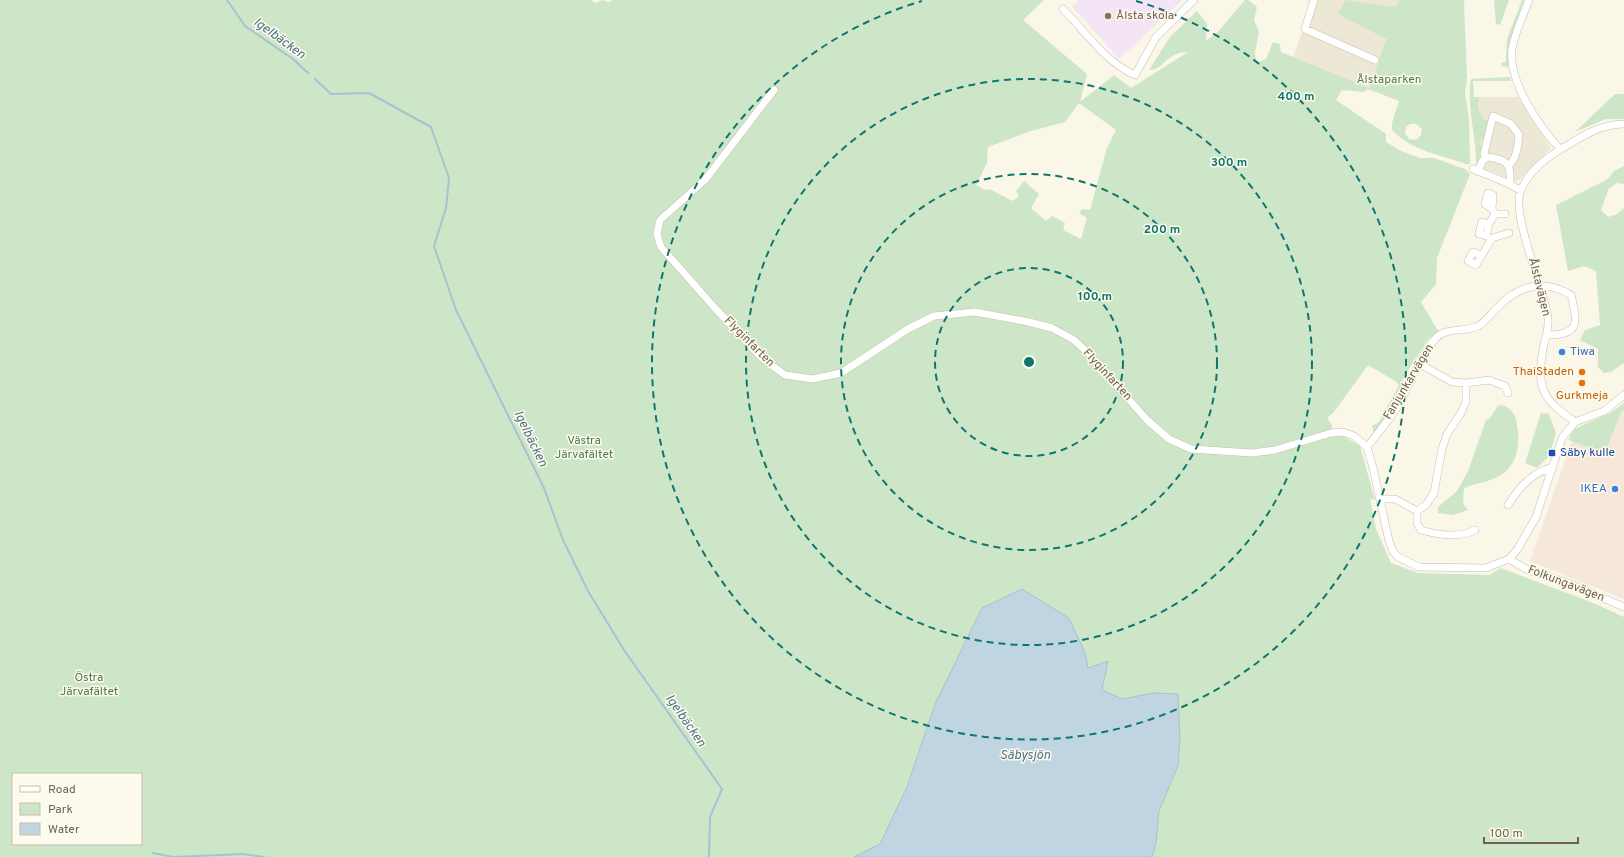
<svg xmlns="http://www.w3.org/2000/svg" width="1624" height="857" font-family="Overpass,sans-serif">
<style>
.residential{fill:#ede7d5}
.commercial{fill:#f5e8db}
.education{fill:#f3e5f6}
.green{fill:#cee6c8;fill-rule:evenodd}
.water{fill:#bfd5e1;stroke:#a7c2d1}
.lines{fill:none;stroke-linecap:round;stroke-linejoin:round}
.stream{stroke:#a7c2d1;stroke-width:2}
.street-casing{stroke:#c7bead;stroke-width:8}
.street{stroke:#fff;stroke-width:7}
.ring{fill:none;stroke:#0f766e;stroke-width:2;stroke-dasharray:7 5}
.education-dot{fill:#8d6e63;stroke:#fdfaee;stroke-width:1.5}
.shop-dot{fill:#3f7fe0;stroke:#fdfaee;stroke-width:1.5}
.food-dot{fill:#e8710a;stroke:#fdfaee;stroke-width:1.5}
.transit-dot{fill:#1a4fb4;stroke:#fdfaee;stroke-width:1.5}
.labels{text-anchor:middle;dominant-baseline:central;stroke-width:3;stroke-linejoin:round;paint-order:stroke}
.education-label{font-size:12px;fill:#785e54;stroke:#fdfaee;text-anchor:start}
.park-label{font-size:12px;fill:#517a4c;stroke:#fdfaee}
.street-label{font-size:12px;fill:#70624f;stroke:#fdfaee}
.shop-label{font-size:12px;fill:#366cbe;stroke:#fdfaee;text-anchor:start}
.food-label{font-size:12px;fill:#c56008;stroke:#fdfaee;text-anchor:end}
.transit-label{font-size:12px;fill:#164399;stroke:#fdfaee;text-anchor:start}
.water-label{font-size:13px;font-style:italic;fill:#4f7387;stroke:#fdfaee}
.centre{fill:#0f766e;stroke:#fdfaee;stroke-width:2}
.ring-label{font-size:12px;text-anchor:middle;font-weight:bold;fill:#0f766e;stroke:#fdfaee;stroke-width:3;stroke-linejoin:round;paint-order:stroke}
</style>
<rect width="100%" height="100%" fill="#faf6e8"/>
<!-- residential -->
<path class="residential" d="M1313 0H1399L1369 88 1293 58Z
M1474 97H1518L1551 148 1517 182 1478 166Z"/>
<!-- commercial -->
<path class="commercial" d="M1624 405V599L1530 561 1574 435Z"/>
<!-- education -->
<path class="education" d="M1079 0H1182L1119 59 1072 6Z"/>
<!-- green -->
<path class="green" d="M0 0H591L596 3 602 0 610 2 612 0H1044L1023 20 1087 74 1080 102 1114 75 1131 88 1188 52C1165 52 1165 70 1149 70L1170 37 1197 11 1207 24 1206 40 1216 34 1245 0H1248L1257 7 1254 20 1259 32 1255 53 1256 63 1266 59 1273 42 1280 44 1281 52 1369 88 1386 39 1338 14 1345 0 1396 7 1399 0H1464L1467 78 1465 93 1469 119 1470 164H1466C1441 155 1410 150 1392 130V123L1399 101 1368 89 1364 92 1342 90 1336 100 1386 134V142L1401 151 1420 158H1434L1465 169 1470 174 1437 258 1436 284 1421 302 1439 333 1429 338 1402 380 1406 383 1374 434 1372 426 1379 422 1399 385 1395 381 1368 365 1334 412 1327 418 1332 425V437L1343 436 1360 446 1375 500 1370 498 1376 529 1391 563 1418 573 1489 575 1501 568 1591 602 1624 617V857H0ZM1079 103 1116 130 1107 148 1090 210 1082 209 1079 213 1087 218 1081 239 1063 230 1065 223 1052 216 1046 221 1031 208 1039 194 1024 181 1016 191 1019 196 1013 201 989 189 986 190 976 185 987 163 988 147 1031 131 1065 122ZM1410 124H1416L1422 129 1421 135 1416 140 1409 139 1405 133 1406 127ZM13 774H141V844H13Z
M1494 0H1509L1500 25 1496 24Z
M1522 0H1524L1510 40 1508 67 1502 66 1501 63 1506 62 1507 39Z
M1510 77 1511 81H1473L1474 97H1479C1478 104 1476 110 1483 115L1482 119 1490 121 1484 139H1481L1480 145 1484 146 1478 166H1476C1477 137 1466 108 1471 79Z
M1615 94H1624V119H1606L1575 132Z
M1624 166V184L1617 183 1609 188 1601 210 1608 217 1617 214 1624 208V363L1611 372 1604 373 1598 367V349L1580 340 1585 330 1600 325 1596 271 1584 266 1568 271 1556 205 1608 179 1614 171Z
M1624 403V409L1621 412 1605 453 1568 440 1574 429 1610 413Z
M1501 405C1511 407 1516 415 1517 425 1521 446 1517 470 1493 479 1484 483 1473 484 1464 488L1463 503 1468 510 1453 515 1438 513V507L1457 491 1468 471 1486 420 1489 419 1498 406Z
M1541 413 1549 414 1556 433 1549 456 1537 468 1525 463Z"/>
<!-- water -->
<path class="water" d="M1022 589 1069 618 1085 653 1088 668 1108 661 1102 690 1122 699 1154 693 1178 694 1180 739 1178 766 1159 811 1156 843 1152 857H854L880 844 907 787 935 704 982 608Z"/>
<g class="lines">
<!-- stream -->
<path class="stream" d="M227 0 245 26 293 59 308 73
M315 79 331 94 369 93 431 127 449 178 446 208 434 246 456 310 544 488 563 540 588 591 624 650 722 789 710 817 709 857
M153 853 173 857
M175 857 243 854 264 857"/>
<!-- street casing -->
<g class="street-casing">
<path id="street" d="M1314 0 1305 29 1375 60
M1529 0C1523 16 1515 32 1512 49 1508 82 1539 126 1560 149
M1063 9C1086 32 1105 62 1135 75L1156 37 1194 0
M774 90 705 180 660 220 657 234 661 247 714 307 762 358 785 375 813 379 841 373 908 329 934 316 975 312 1029 322 1052 328 1074 340 1089 354 1147 420 1169 439 1191 449 1252 453 1275 450 1331 433 1343 432 1354 436 1367 447 1373 468 1389 541 1393 551 1398 557 1419 567 1486 568 1509 559 1517 550 1536 517 1562 438 1575 422 1604 411 1624 395
M1485 157 1484 154 1493 116 1511 124 1519 135C1518 145 1517 159 1508 166
M1473 169 1507 183 1520 190
M1478 172C1482 160 1484 154 1497 159 1502 160 1505 161 1508 166 1511 171 1510 178 1510 185
M1492 209 1485 204 1488 193 1493 195 1492 209 1495 214
M1489 224 1482 222 1479 234 1486 236 1489 224 1495 214H1505
M1480 255 1473 252 1468 261 1476 265 1492 238 1509 233
M1420 364 1452 382 1466 383 1489 380 1505 386 1508 393
M1575 422C1543 399 1536 390 1543 349 1545 339 1549 329 1548 319 1545 289 1510 214 1521 190 1528 172 1547 157 1563 148 1582 136 1601 124 1624 124
M1367 447C1377 434 1389 420 1398 406 1410 384 1419 358 1435 339 1446 326 1464 333 1478 326 1485 323 1492 312 1498 307 1520 284 1544 279 1571 295 1578 324 1580 335 1546 335
M1380 499H1395L1417 511 1426 505 1434 493 1442 449 1447 434 1461 413 1466 401V383
M1508 505C1518 489 1533 472 1551 468
M1417 511V523L1421 530C1438 535 1459 538 1475 530
M1509 559 1528 570 1568 583 1624 607"/>
</g>
<!-- street -->
<use href="#street" class="street"/>
</g>
<!-- distance rings -->
<g class="ring">
<circle cx="1029" cy="362" r="94"/>
<circle cx="1029" cy="362" r="188"/>
<circle cx="1029" cy="362" r="283"/>
<path d="M1136 1A377 377 0 1 1 922 1"/>
</g>
<!-- markers -->
<circle class="education-dot" cx="1108" cy="16" r="4"/>
<g class="shop-dot">
<circle cx="1562" cy="352" r="4"/>
<circle cx="1615" cy="489" r="4"/>
</g>
<g class="food-dot">
<circle cx="1582" cy="372" r="4"/>
<circle cx="1582" cy="383" r="4"/>
</g>
<rect class="transit-dot" x="1548" y="449" width="8" height="8" rx="2"/>
<g class="labels">
<!-- education labels -->
<g class="education-label">
<text x="1116" y="16">Ålsta skola</text>
</g>
<!-- park labels -->
<g class="park-label">
<text x="1389" y="80">Ålstaparken</text>
<text x="584" y="441">Västra<tspan x="584" dy="14">Järvafältet</tspan></text>
<text x="89" y="678">Östra<tspan x="89" dy="14">Järvafältet</tspan></text>
</g>
<!-- street labels -->
<g class="street-label">
<text transform="translate(1539 287) rotate(76)">Ålstavägen</text>
<text transform="translate(749 342) rotate(45)">Flyginfarten</text>
<text transform="translate(1107 375) rotate(47)">Flyginfarten</text>
<text transform="translate(1409 382) rotate(-59)">Fanjunkarvägen</text>
<text transform="translate(1566 584) rotate(21)">Folkungavägen</text>
</g>
<!-- shop labels -->
<g class="shop-label">
<text x="1570" y="352">Tiwa</text>
<text x="1607" y="489" text-anchor="end">IKEA</text>
</g>
<!-- food labels -->
<g class="food-label">
<text x="1574" y="372">ThaiStaden</text>
<text x="1582" y="396" text-anchor="middle">Gurkmeja</text>
</g>
<!-- transit labels -->
<g class="transit-label">
<text x="1560" y="453">Säby kulle</text>
</g>
<!-- water labels -->
<g class="water-label">
<text transform="translate(279 39) rotate(36)">Igelbäcken</text>
<text transform="translate(530 439) rotate(64)">Igelbäcken</text>
<text transform="translate(685 721) rotate(55)">Igelbäcken</text>
<text x="1025" y="756">Säbysjön</text>
</g>
</g>
<circle cx="1029" cy="362" r="6" class="centre"/>
<g class="ring-label">
<text x="1296" y="100">400 m</text>
<text x="1229" y="166">300 m</text>
<text x="1162" y="233">200 m</text>
<text x="1095" y="300">100 m</text>
</g>
<!-- legend -->
<rect x="12" y="773" width="130" height="72" fill="#fdfaee" stroke="#c5bdae"/>
<rect x="20" y="786" width="20" height="6" fill="#ffffff" stroke="#c5bdae"/>
<text x="48" y="793" font-size="12" fill="#70624f">Road</text>
<rect x="20" y="803" width="20" height="12" fill="#cee6c8" stroke="#c5bdae"/>
<text x="48" y="813" font-size="12" fill="#70624f">Park</text>
<rect x="20" y="823" width="20" height="12" fill="#bfd5e1" stroke="#c5bdae"/>
<text x="48" y="833" font-size="12" fill="#70624f">Water</text>
<!-- scale -->
<path d="M1484 837v6h94v-6" fill="none" stroke="#70624f" stroke-width="2"/>
<text x="1490" y="837" font-size="12" fill="#70624f" stroke="#fdfaee" stroke-width="3" paint-order="stroke">100 m</text>
</svg>
